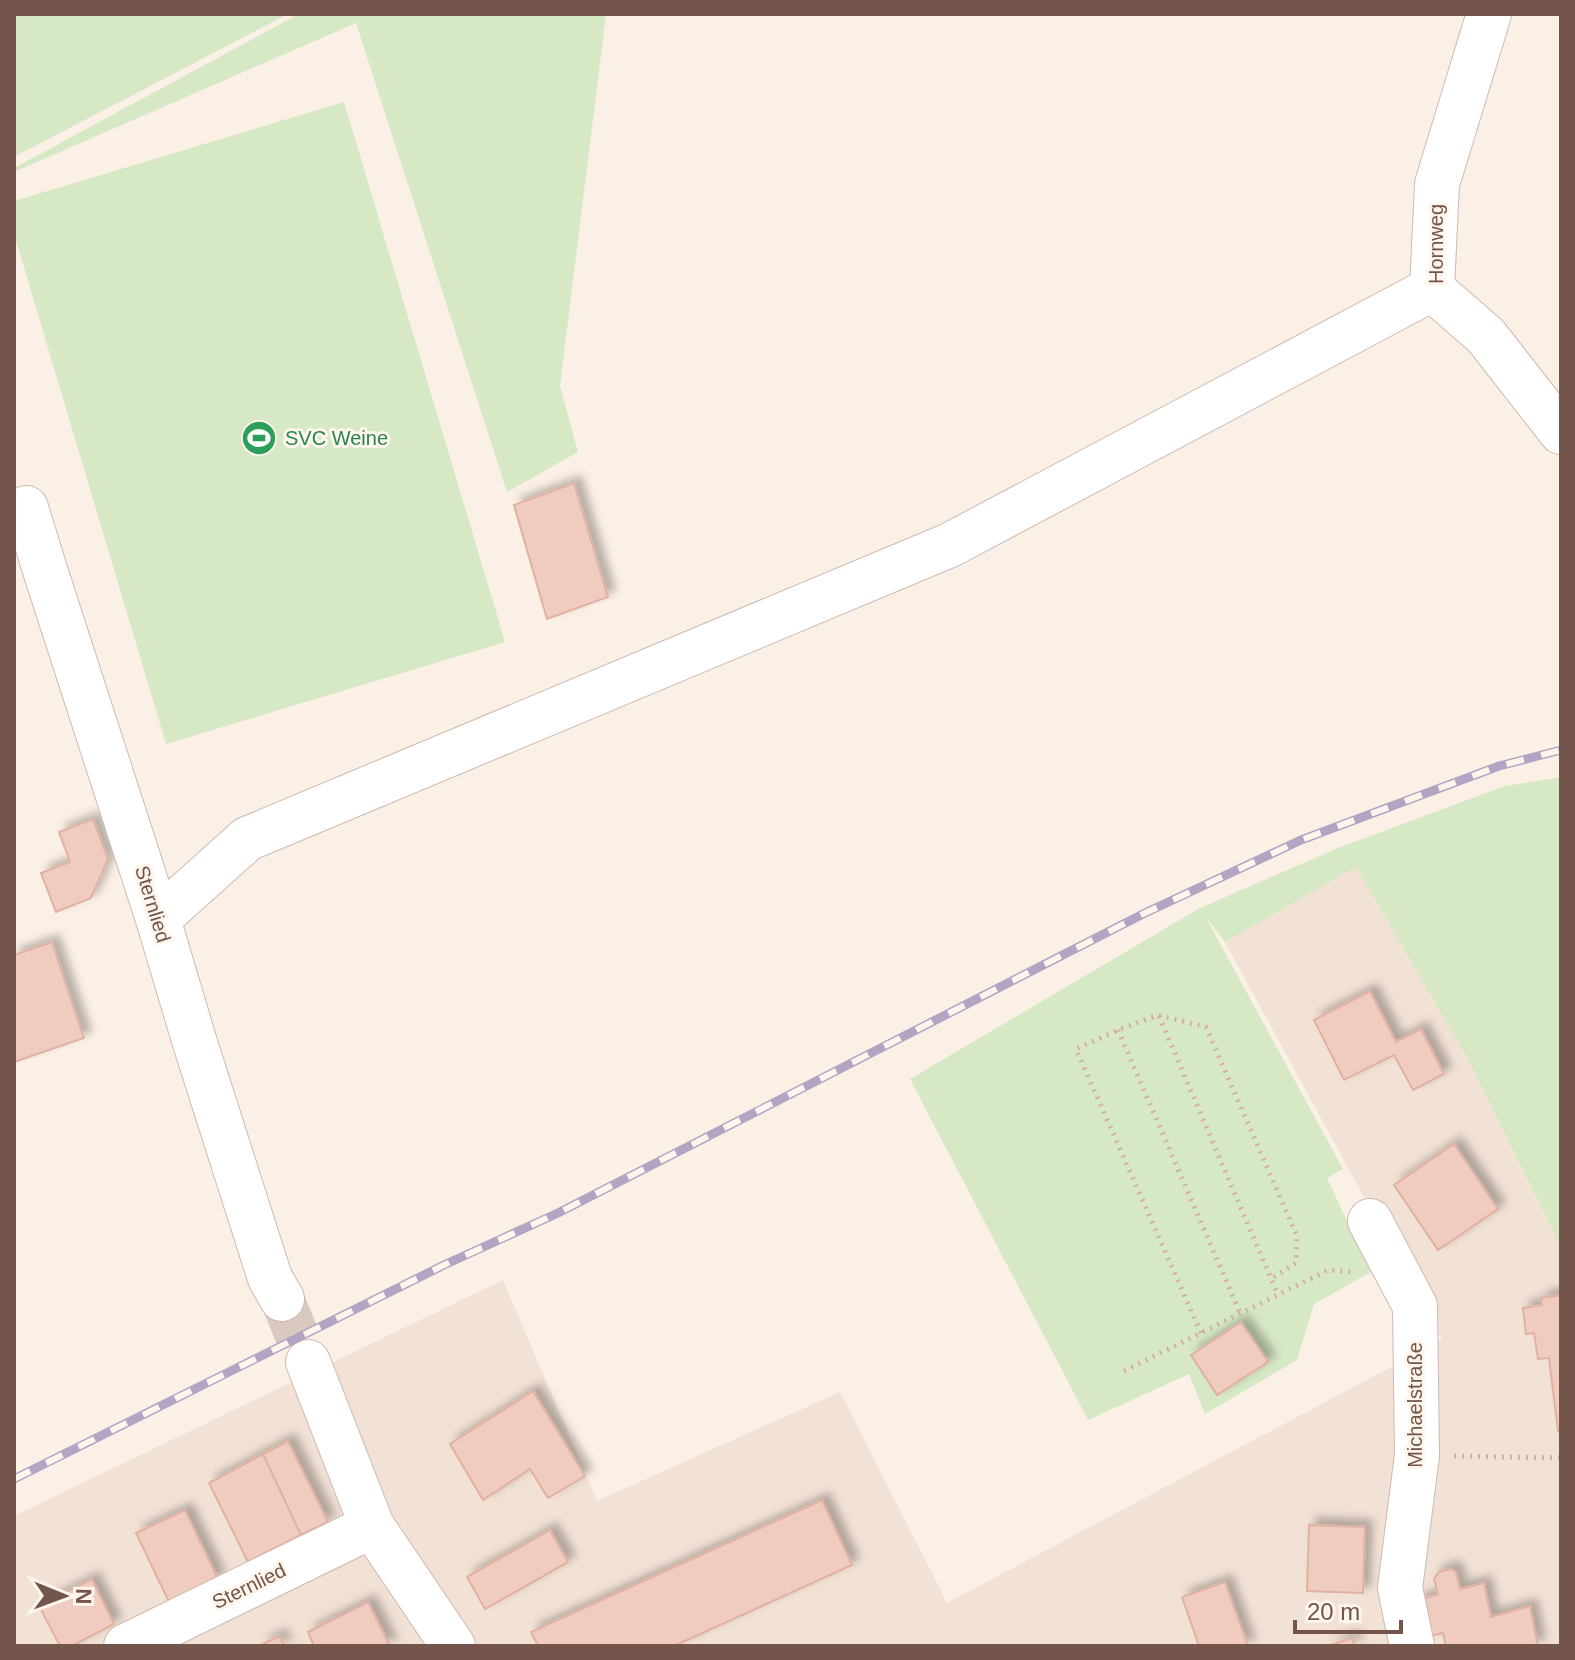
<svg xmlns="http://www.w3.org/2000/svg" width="1575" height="1660" font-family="Helvetica,sans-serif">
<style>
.residential{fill:#f2e1d5}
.green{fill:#d7e8c5}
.building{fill:#efccbf;stroke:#e0b1a0;stroke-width:2;filter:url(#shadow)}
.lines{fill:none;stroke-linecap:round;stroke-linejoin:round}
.minor-tunnel{stroke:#d9c9c0;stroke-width:44;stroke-dasharray:44 22;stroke-linecap:butt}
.minor-casing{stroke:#ceb9b0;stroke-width:46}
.path{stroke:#d4b0a2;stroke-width:5;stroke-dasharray:2 6;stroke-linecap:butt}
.minor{stroke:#fff;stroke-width:44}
.rail-casing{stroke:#b2a5c4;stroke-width:9}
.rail{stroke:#fef5ec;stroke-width:6;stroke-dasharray:18;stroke-linecap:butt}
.labels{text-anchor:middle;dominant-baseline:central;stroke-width:6;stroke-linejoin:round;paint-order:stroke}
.street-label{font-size:20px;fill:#73554c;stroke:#fef5ec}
.leisure-label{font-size:20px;fill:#27864d;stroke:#fef5ec;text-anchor:start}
</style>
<defs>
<filter id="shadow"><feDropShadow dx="7" dy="-7" stdDeviation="4" flood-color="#0004"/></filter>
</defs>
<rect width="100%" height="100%" fill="#fbf0e6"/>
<!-- residential -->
<path class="residential" d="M1356 867 1470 1063 1561 1248V1646H14V1516L503 1280 597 1501 840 1392 947 1603 1442 1340 1225 942Z"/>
<!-- green -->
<path class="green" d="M14 14H288L14 157Z
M299 14H606L560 386 578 452 507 492 356 23 14 172V168Z
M344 102 505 642 166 744 14 234V201Z
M1561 777V1248L1470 1063 1356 867 1225 942 1205 916 1343 1169 1327 1178 1371 1272 1314 1304 1297 1360 1205 1414 1189 1374 1088 1420 910 1079 1200 908 1338 848 1505 786Z"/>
<!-- building -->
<path class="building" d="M574 483 608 597 547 619 514 505Z
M93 819 108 859 91 898 56 912 41 873 70 862 59 832Z
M52 942 84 1038 14 1062V955Z
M1370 991 1396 1042 1421 1029 1444 1074 1413 1090 1394 1055 1344 1080 1314 1020Z
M1454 1144 1498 1209 1438 1250 1394 1185Z
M1561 1295V1431H1558L1549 1358 1538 1359 1534 1333 1526 1334 1523 1308 1542 1305 1541 1298Z
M1241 1322 1268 1362 1217 1395 1191 1355Z
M533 1391 585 1476 548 1498 530 1469 483 1500 450 1444Z
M288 1441 328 1522 301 1535 263 1454Z
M263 1454 301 1535 248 1562 209 1483Z
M822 1500 852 1565 674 1646H538L531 1632Z
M185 1510 218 1579 169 1602 136 1533Z
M1309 1525 1365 1527 1363 1593 1307 1591Z
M550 1530 568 1562 485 1609 467 1577Z
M1451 1569 1456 1572 1460 1589 1484 1583 1491 1617 1530 1606 1538 1646H1446L1443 1633 1426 1637 1417 1601 1438 1594 1434 1579 1439 1572Z
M92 1579 114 1624 72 1646H60L39 1606Z
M1225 1582 1248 1646H1199L1182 1597Z
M368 1602 390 1646H314L308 1632Z
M279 1636 285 1646H259Z
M1352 1638 1355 1646H1328Z"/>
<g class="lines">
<!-- minor-tunnel -->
<path class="minor-tunnel" d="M282 1299 308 1362"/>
<!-- minor casing -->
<g class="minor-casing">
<path id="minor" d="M1432 289 1437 184 1489 14
M1432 289 1486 336 1561 432
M26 508 45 570 158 919 195 1043 270 1278 282 1299
M158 919 247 839 950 545 1432 289
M1370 1221 1415 1306 1417 1455 1400 1588 1412 1646
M308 1362 372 1526 453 1646
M126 1646 372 1526"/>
</g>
<!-- path -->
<path class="path" d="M1159 1016 1278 1295
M1118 1030 1240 1313
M1201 1333 1076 1049 1118 1030 1158 1015 1206 1027 1297 1236 1296 1263 1271 1279
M1124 1371 1328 1270 1353 1272
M1454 1456 1561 1458"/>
<!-- minor -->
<use href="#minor" class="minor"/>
<!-- rail casing -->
<g class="rail-casing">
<path id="rail" d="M14 1479 444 1265 558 1213 1145 913 1301 840 1499 766 1561 750"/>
</g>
<!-- rail -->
<use href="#rail" class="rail"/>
</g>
<!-- icons -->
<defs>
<g id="stadium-disc" transform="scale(1.8)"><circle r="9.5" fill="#2e9e5b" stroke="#fef5ec"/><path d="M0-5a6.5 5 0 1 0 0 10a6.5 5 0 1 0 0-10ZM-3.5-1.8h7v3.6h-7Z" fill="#fff"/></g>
</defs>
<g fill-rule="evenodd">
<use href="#stadium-disc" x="259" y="438"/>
</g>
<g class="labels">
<!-- street labels -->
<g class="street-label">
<text transform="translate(1436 244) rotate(-90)">Hornweg</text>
<text transform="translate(153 904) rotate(73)">Sternlied</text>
<text transform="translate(1415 1405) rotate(-90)">Michaelstraße</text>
<text transform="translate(249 1586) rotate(-26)">Sternlied</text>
</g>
<!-- leisure labels -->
<g class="leisure-label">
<text x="285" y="438">SVC Weine</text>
</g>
</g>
<!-- border -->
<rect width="1575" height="1660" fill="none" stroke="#73554c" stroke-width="32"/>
<!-- north arrow -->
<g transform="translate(64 1596) rotate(91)" stroke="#fef5ec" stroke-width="6" paint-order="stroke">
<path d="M0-6L14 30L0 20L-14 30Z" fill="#73554c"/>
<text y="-12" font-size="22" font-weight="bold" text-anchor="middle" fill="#73554c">N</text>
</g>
<!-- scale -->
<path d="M1295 1620v12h106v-12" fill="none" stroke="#73554c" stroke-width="4"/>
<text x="1307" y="1620" font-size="24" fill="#73554c" stroke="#fef5ec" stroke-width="6" paint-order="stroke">20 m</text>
</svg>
